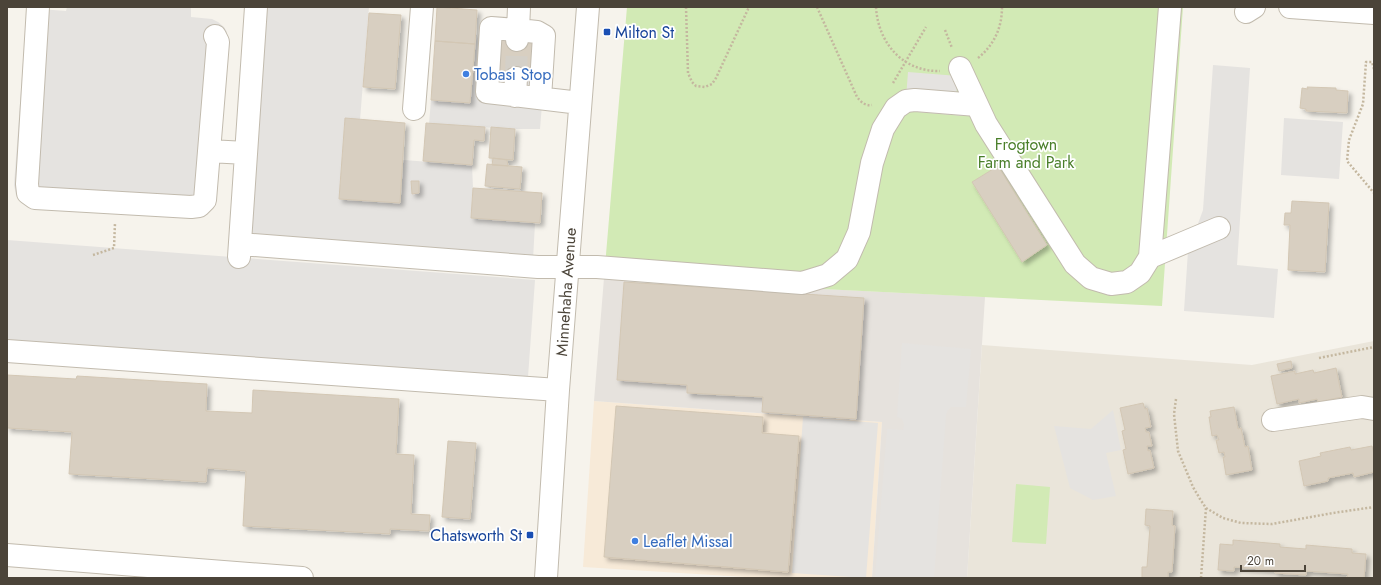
<svg xmlns="http://www.w3.org/2000/svg" width="1381" height="585" font-family="Jost,sans-serif">
<style>
.residential{fill:#eae5da}
.commercial{fill:#f7ead8}
.industrial{fill:#e6e2dd}
.green{fill:#d2eab5}
.parking{fill:#e5e3e0}
.building{fill:#d8cfc1;stroke:#d3c7b4;filter:url(#shadow)}
.lines{fill:none;stroke-linecap:round;stroke-linejoin:round}
.minor-tunnel{stroke:#d4d0c8;stroke-width:22;stroke-dasharray:22 11;stroke-linecap:butt}
.minor-casing{stroke:#c2bbae;stroke-width:24}
.path{stroke:#c4b79f;stroke-width:2.5;stroke-dasharray:2 2;stroke-linecap:butt}
.minor{stroke:#fff;stroke-width:22}
.transit-dot{fill:#1a4fb4;stroke:#fff;stroke-width:1.5}
.shop-dot{fill:#3f7fe0;stroke:#fff;stroke-width:1.5}
.labels{text-anchor:middle;dominant-baseline:central;stroke-width:3.5;stroke-linejoin:round;paint-order:stroke}
.transit-label{font-size:16px;fill:#164399;stroke:#fff;text-anchor:start}
.shop-label{font-size:16px;fill:#366cbe;stroke:#fff;text-anchor:start}
.park-label{font-size:16px;fill:#4a7f2a;stroke:#fff}
.street-label{font-size:16px;fill:#4b4439;stroke:#fff}
</style>
<defs>
<filter id="shadow"><feDropShadow dx="3.5" dy="3.5" stdDeviation="2" flood-color="#0004"/></filter>
</defs>
<rect width="100%" height="100%" fill="#f6f3ec"/>
<!-- residential -->
<path class="residential" d="M1374 341V578H967L982 345 1252 365Z"/>
<!-- commercial -->
<path class="commercial" d="M594 401 882 422 872 578H761L583 567Z"/>
<!-- industrial -->
<path class="industrial" d="M604 278 985 297 967 578H872L882 422 594 401Z"/>
<!-- green -->
<path class="green" d="M627 7H1183L1162 306 604 278Z
M1016 484 1050 487 1046 544 1012 542Z"/>
<!-- parking -->
<path class="parking" d="M67 7H191V17L212 19 218 22 224 27 227 32 214 204 30 206 22 202 16 195 14 185 27 8 66 11Z
M267 7H369L360 120 345 119 339 199 403 160 472 165 473 188 471 218 535 223 533 260 249 240Z
M483 22 516 78 544 80 540 129H515L429 124 431 100 470 103 475 44Z
M1213 65 1250 68 1237 265 1278 269 1274 318 1184 311 1188 251 1203 210Z
M908 72 958 76 956 97 965 98 964 116 905 111Z
M1284 118 1343 122 1339 179 1281 175Z
M7 240 535 280 528 377 7 340Z
M902 343 971 349 966 407H951L948 410 946 415 934 578 875 577 887 429 903 430 904 425 902 419 897 417Z
M1113 410 1121 450 1106 453 1116 496 1093 500 1070 488 1054 426 1091 429Z
M803 417 878 423 866 578 792 573Z"/>
<!-- building -->
<path class="building" d="M437 7 477 10 475 44 435 41Z
M369 13 401 15 395 89 363 87Z
M499 34 546 37 544 76 496 73Z
M435 41 475 44 470 103 431 100Z
M1307 87 1336 88V90L1348 91 1347 113 1306 111V109L1300 108 1302 88 1308 89Z
M345 118 405 123 400 203 339 199Z
M426 123 485 127 484 141 474 140 472 165 423 161Z
M491 127 515 129 513 160 489 158Z
M493 158 507 160 508 166 492 165Z
M487 164 522 167 520 189 485 186Z
M998 166 1047 245 1022 262 972 182Z
M411 181H419V193L412 194Z
M473 188 542 193 540 223 471 218Z
M1292 201 1329 203 1325 272 1288 270 1290 225H1284L1285 213H1291Z
M624 282 864 298 856 419 762 412 763 397 687 393V385L617 380Z
M1291 361 1292 368 1279 371 1277 364Z
M1336 368 1342 397 1318 402 1317 399 1299 403V399L1277 404 1271 376 1295 371V374L1313 370 1314 373Z
M7 375 76 379 77 376 207 384 206 411 252 413 253 390 399 399 396 454 414 455 411 514 430 515 429 531 390 529V534L243 526 246 471 207 468 206 482 69 474 72 432 7 428Z
M1143 403 1145 409 1147 408 1151 427 1145 428 1146 432H1149L1152 446H1147L1148 451 1150 450 1154 468 1128 474 1123 450 1126 449 1122 431 1125 430 1120 408Z
M616 406 763 417 762 433 799 436 788 572 604 557Z
M1234 407 1238 429 1241 428 1245 447 1248 446 1252 470 1226 475 1223 457H1225L1224 452 1219 453 1216 440H1219L1217 435 1212 436 1209 417H1211L1210 411Z
M448 441 476 443 470 519 442 517Z
M1372 446 1374 454V472L1354 477 1353 473 1328 478V481L1304 486 1299 461 1321 456 1320 453 1350 447 1351 450Z
M1146 509 1173 511 1172 525 1175 526 1172 572H1168V578H1142V567H1147L1150 526 1145 525Z
M1233 540 1280 544V547L1306 549V545L1352 549V553L1366 554 1364 578H1347L1348 574 1306 571V575L1275 573V570L1234 567V571L1218 570 1220 544 1233 545Z"/>
<g class="lines">
<!-- minor-tunnel -->
<path class="minor-tunnel" d="M516 78 517 40"/>
<!-- minor casing -->
<g class="minor-casing">
<path id="minor" d="M38 7 27 184 28 193 35 198 191 207 199 206 205 200 218 42 215 36
M519 7 518 30 491 28 487 92 580 103
M1290 7 1374 13
M1246 12 1254 7
M517 40 518 30 537 32 544 36 540 98
M960 68 986 124 1075 264 1091 278 1111 284 1127 282 1140 273 1150 257 1170 7
M515 96 516 78
M414 109 422 7
M209 151 246 153
M240 244 538 267H597L802 283 828 275 847 259 859 232 872 163 883 129 896 108 906 101 915 100 977 105
M239 257 256 7
M1150 257 1219 228
M7 351 558 390
M1273 420 1362 407 1374 409
M7 555 302 578
M546 578 558 390 588 7"/>
</g>
<!-- path -->
<path class="path" d="M686 7 688 73 692 82 696 86 705 87 712 84 716 78 749 7
M817 7 857 97C861 102 865 106 872 105
M876 7C878 43 903 72 940 71
M945 30 952 48
M978 58C994 45 1002 28 1002 7
M1374 69 1372 62H1366L1363 104 1349 140 1347 161 1374 193
M893 83 926 27
M93 255 114 248 115 223
M1319 358 1374 347
M1176 399 1174 414 1178 451 1193 487 1200 499 1206 508 1223 518 1241 523 1272 524 1333 513 1374 507
M1201 578 1206 508"/>
<!-- minor -->
<use href="#minor" class="minor"/>
</g>
<!-- markers -->
<g class="transit-dot">
<rect x="603" y="28" width="8" height="8" rx="2"/>
<rect x="526" y="531" width="8" height="8" rx="2"/>
</g>
<g class="shop-dot">
<circle cx="466" cy="74" r="4"/>
<circle cx="635" cy="541" r="4"/>
</g>
<g class="labels">
<!-- transit labels -->
<g class="transit-label">
<text x="615" y="32">Milton St</text>
<text x="522" y="535" text-anchor="end">Chatsworth St</text>
</g>
<!-- shop labels -->
<g class="shop-label">
<text x="474" y="74">Tobasi Stop</text>
<text x="643" y="541">Leaflet Missal</text>
</g>
<!-- park labels -->
<g class="park-label">
<text x="1026" y="144">Frogtown<tspan x="1026" dy="18">Farm and Park</tspan></text>
</g>
<!-- street labels -->
<g class="street-label">
<text transform="translate(566 292) rotate(-86)">Minnehaha Avenue</text>
</g>
</g>
<!-- border -->
<rect width="1381" height="585" fill="none" stroke="#4b4439" stroke-width="16"/>
<!-- scale -->
<path d="M1241 565v6h64v-6" fill="none" stroke="#4b4439" stroke-width="2"/>
<text x="1247" y="565" font-size="12" fill="#4b4439" stroke="#ffffff" stroke-width="3" paint-order="stroke">20 m</text>
</svg>
